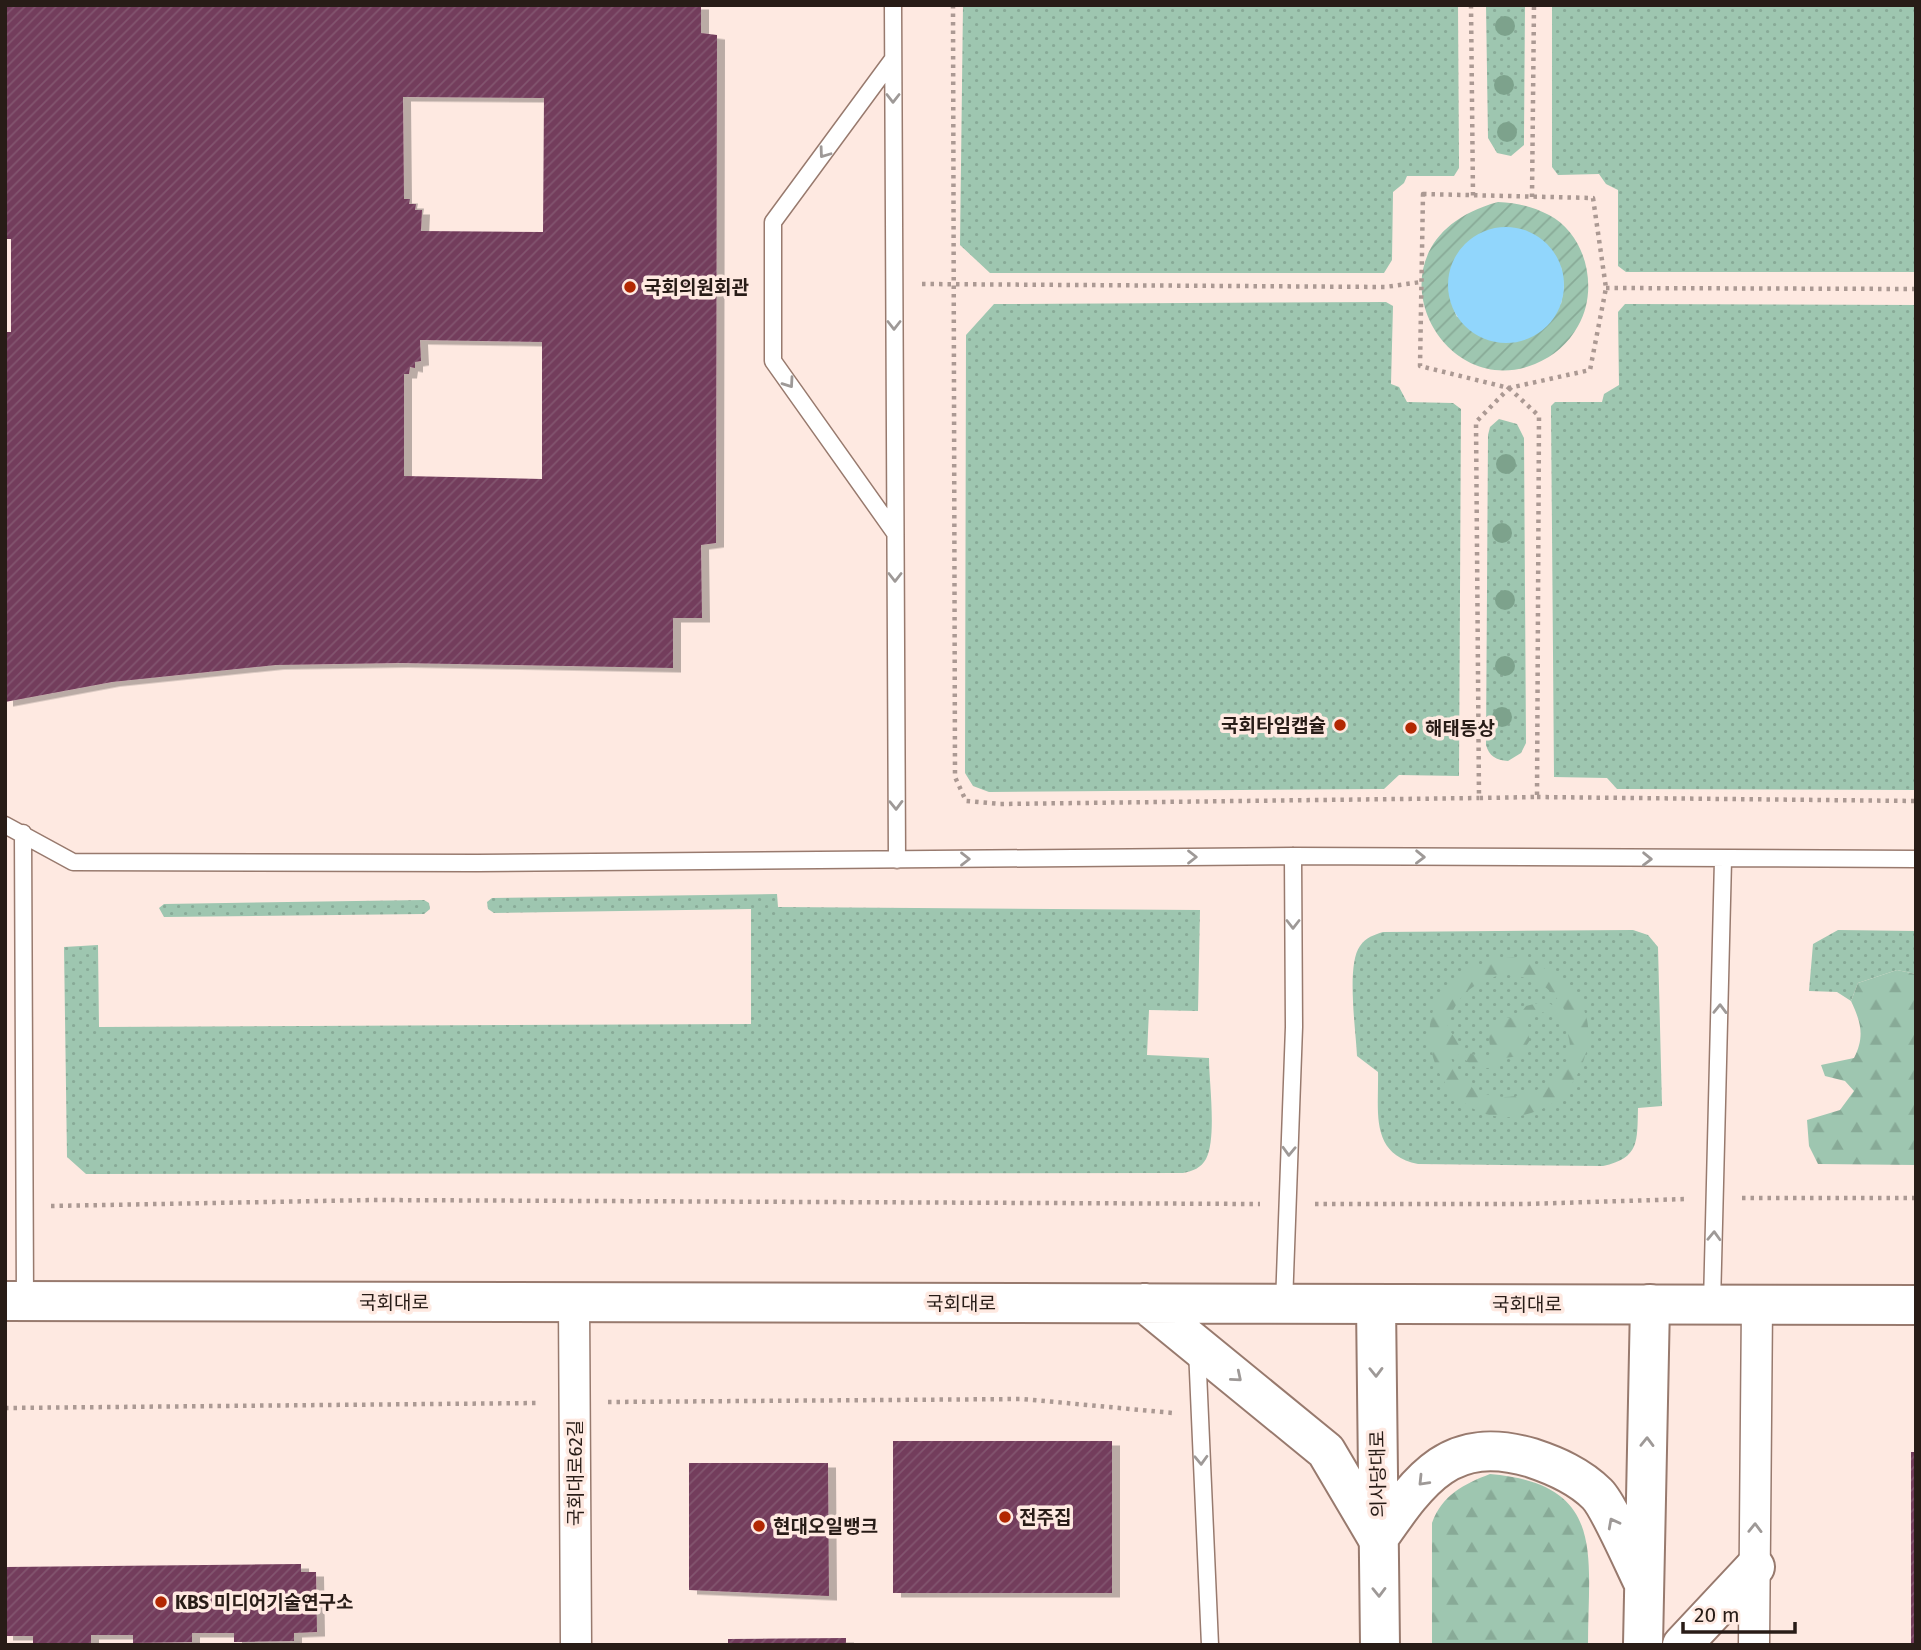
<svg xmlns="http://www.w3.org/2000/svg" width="1921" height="1650" font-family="'Fira Sans','Noto Sans KR',sans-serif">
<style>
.grass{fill:url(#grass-dots)}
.forest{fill:url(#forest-firs);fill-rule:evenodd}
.garden{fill:url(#garden-furrows);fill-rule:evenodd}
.water{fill:#91d6fc}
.building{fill:url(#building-hatch);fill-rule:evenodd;filter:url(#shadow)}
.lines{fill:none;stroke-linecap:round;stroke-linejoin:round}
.service-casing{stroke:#987a6e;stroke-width:19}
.minor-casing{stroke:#987a6e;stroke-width:33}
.secondary-casing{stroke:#987a6e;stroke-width:42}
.primary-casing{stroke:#987a6e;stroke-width:42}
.path{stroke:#ab9993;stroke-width:4.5;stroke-dasharray:3.5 5;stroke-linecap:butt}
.service{stroke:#fff;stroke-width:16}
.minor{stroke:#fff;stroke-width:30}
.secondary{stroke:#fff;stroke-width:38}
.primary{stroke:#fff;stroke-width:38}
.tree{fill:#7da28c}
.oneway{stroke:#9e9997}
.poi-dot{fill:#b22701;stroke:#fee9e1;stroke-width:2.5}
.labels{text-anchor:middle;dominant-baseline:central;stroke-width:7;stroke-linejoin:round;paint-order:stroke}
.poi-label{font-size:19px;font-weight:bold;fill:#281c17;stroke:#fee9e1;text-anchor:start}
.street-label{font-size:19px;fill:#281c17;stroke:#fee9e1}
</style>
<defs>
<pattern id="grass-dots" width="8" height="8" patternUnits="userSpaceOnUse" patternTransform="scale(1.75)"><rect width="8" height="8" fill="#9ec6b0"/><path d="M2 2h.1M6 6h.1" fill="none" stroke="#88aa97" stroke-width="1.8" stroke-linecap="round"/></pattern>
<pattern id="forest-firs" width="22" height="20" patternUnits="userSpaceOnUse" patternTransform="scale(1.75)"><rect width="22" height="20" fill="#9ec6b0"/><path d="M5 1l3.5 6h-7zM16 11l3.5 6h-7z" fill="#88aa97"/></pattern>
<pattern id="garden-furrows" width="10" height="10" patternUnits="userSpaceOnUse" patternTransform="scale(1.75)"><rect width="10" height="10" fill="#9ec6b0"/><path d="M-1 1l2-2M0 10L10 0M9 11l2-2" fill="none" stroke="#88aa97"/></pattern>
<pattern id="building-hatch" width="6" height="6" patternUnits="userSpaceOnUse" patternTransform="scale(1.75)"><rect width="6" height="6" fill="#733c5c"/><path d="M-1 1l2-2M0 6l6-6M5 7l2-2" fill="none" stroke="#82556f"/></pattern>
<filter id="shadow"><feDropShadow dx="8" dy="4.5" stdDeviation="0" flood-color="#0004"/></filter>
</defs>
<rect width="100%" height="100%" fill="#fee9e1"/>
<!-- grass -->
<path class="grass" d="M963 5H1458L1459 168 1454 176H1407L1404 183 1393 192 1392 260 1384 273H990L960 245Z
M1486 5H1525L1524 137V145L1511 156 1497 153 1488 138Z
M1552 5H1916V272H1626L1618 266V190L1606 184 1599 174 1558 175 1552 167Z
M1386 302 1393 306 1391 384 1399 387 1407 402 1453 403 1461 409 1459 776 1399 775 1384 789 989 792 973 786 965 773 966 335 994 304Z
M1625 304 1916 305V790L1617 789 1607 778 1554 777 1551 406 1555 402H1602L1604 394 1619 385 1618 312Z
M1499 419 1517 424 1524 438 1526 743 1521 753 1508 761C1496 760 1489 756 1486 745L1488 435 1490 427Z
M777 894 778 907 1200 910 1198 1011 1149 1010 1147 1055 1209 1058C1209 1082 1217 1138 1206 1159 1201 1168 1193 1171 1183 1173L86 1174 67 1157 64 947 98 945 99 1027 751 1024V909L494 913 488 909 487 902 492 898Z
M424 900 429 903 430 909 424 914 164 917 159 908 164 904Z
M1633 930 1648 935 1658 947 1662 1106 1638 1108C1637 1141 1640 1158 1603 1166L1418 1164C1369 1154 1379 1111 1378 1072L1357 1056C1356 1031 1346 965 1360 946 1366 937 1374 935 1383 932Z
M1838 930 1916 931V974L1897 970 1858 983 1851 1001 1837 992 1809 991 1813 944Z"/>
<!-- forest -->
<path class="forest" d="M1513 957C1580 973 1611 1026 1570 1087 1562 1100 1546 1108 1531 1113 1433 1146 1371 973 1513 957ZM1504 974C1534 977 1554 987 1567 1015L1546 1001 1526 1006 1516 1018C1491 1014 1484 1036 1493 1054 1471 1063 1457 1043 1447 1025 1457 995 1473 982 1504 974ZM1540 1011 1558 1019C1612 1079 1468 1145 1448 1047L1473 1066 1484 1068H1492L1504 1058 1520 1056 1530 1040 1524 1024 1531 1015Z
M1897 970 1916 974V1165L1818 1164 1809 1146 1807 1120 1840 1110 1854 1091 1845 1081 1825 1076 1821 1065 1854 1058C1865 1037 1861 1022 1851 1001L1858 983Z
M1490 1474C1607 1484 1588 1554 1588 1645H1432V1523C1442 1495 1464 1484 1490 1474Z"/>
<!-- garden -->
<path class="garden" d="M1498 202C1517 203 1532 206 1549 215 1587 235 1599 290 1578 326 1568 344 1554 356 1535 364 1436 405 1357 240 1498 202ZM1482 233 1561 267 1564 286 1561 304 1457 317C1442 284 1451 253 1482 233Z"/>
<!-- water -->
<path class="water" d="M1448 285a58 58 0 1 1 116 0a58 58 0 1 1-116 0Z"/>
<!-- building -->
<path class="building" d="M5 5H701V33L717 35 716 543 701 545 702 618H673V668L400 663 276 665 112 682 5 702V332H11V239H5ZM403 97 544 98 543 232 421 231 422 210H415L416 204H409L410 199H404ZM420 340 542 342V479L404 476V374H409L410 367 415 368V362L421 361Z
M893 1441H1112V1593H893Z
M1911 1452H1916V1645H1911Z
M689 1463H828L829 1596 689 1590Z
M301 1564V1572H316L317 1632 294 1633V1641L234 1642V1633H192V1642L133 1643V1635H91V1643H33V1636H5V1567Z
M846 1638V1645H728V1639Z"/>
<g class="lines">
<!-- service casing -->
<g class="service-casing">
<path id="service" d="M893 5 897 860
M893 59 773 222V361L895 533
M5 825 73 862 477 863 1293 856 1916 859
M23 833 25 1301
M1284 1304 1294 1027 1293 856
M1712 1304 1723 860
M1197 1349 1210 1645"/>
</g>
<!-- minor casing -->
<g class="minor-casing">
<path id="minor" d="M574 1302 576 1645
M1754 1645 1757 1304"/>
</g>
<!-- secondary casing -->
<g class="secondary-casing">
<path id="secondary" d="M1376 1304 1380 1645
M1378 1539C1421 1477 1451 1434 1532 1458 1556 1466 1579 1476 1597 1494 1609 1506 1634 1564 1644 1584
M1643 1645 1650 1304
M1682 1645 1755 1567"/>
</g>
<!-- primary casing -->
<g class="primary-casing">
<path id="primary" d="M5 1301 1916 1305
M1145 1303 1326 1451 1378 1539"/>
</g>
<!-- path -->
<path class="path" d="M953 5 955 777 966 801 1000 804 1479 798
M1471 5 1473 196
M1423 194 1593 198 1606 288 1590 370 1509 388 1420 366Z
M1532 197 1534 5
M922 284 1385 287 1421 282
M1606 288 1916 289
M1509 388 1539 416 1537 797 1479 798 1476 422Z
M1537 797 1916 801
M1742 1198H1916
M1315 1204H1526L1687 1199
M51 1206 373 1200 1260 1204
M608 1402 1023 1399 1173 1413
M5 1408 540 1403"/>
<!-- service -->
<use href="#service" class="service"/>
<!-- minor -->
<use href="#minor" class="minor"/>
<!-- secondary -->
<use href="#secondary" class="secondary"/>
<!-- primary -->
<use href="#primary" class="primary"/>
</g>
<!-- trees -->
<g class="tree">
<circle cx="1505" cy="26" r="10"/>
<circle cx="1504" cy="85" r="10"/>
<circle cx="1507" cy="132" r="10"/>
<circle cx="1506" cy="464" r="10"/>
<circle cx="1502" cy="533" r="10"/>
<circle cx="1505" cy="600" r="10"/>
<circle cx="1505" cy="666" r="10"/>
<circle cx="1502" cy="717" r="10"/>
</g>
<!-- one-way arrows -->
<defs><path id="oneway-chevron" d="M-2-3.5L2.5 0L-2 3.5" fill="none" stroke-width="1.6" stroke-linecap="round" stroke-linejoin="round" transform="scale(1.75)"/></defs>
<g class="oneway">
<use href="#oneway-chevron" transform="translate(893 98) rotate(90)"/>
<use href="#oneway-chevron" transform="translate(824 153) rotate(126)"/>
<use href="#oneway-chevron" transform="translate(894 325) rotate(90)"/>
<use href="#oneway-chevron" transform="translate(789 383) rotate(55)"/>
<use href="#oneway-chevron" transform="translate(895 577) rotate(90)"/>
<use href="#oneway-chevron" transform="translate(896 805) rotate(89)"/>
<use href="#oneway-chevron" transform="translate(1192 857)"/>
<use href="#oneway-chevron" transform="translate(1420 857) rotate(1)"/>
<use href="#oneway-chevron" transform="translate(965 859)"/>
<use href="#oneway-chevron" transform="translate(1647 859) rotate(1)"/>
<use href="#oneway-chevron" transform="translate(1293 924) rotate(90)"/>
<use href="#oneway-chevron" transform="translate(1720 1009) rotate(-89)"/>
<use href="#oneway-chevron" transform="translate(1289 1151) rotate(92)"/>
<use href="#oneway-chevron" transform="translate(1714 1236) rotate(-88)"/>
<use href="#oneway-chevron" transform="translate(1376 1372) rotate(89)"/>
<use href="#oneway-chevron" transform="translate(1237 1377) rotate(40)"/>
<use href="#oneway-chevron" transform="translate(1647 1442) rotate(-89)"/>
<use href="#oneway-chevron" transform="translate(1201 1460) rotate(88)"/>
<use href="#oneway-chevron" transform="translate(1423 1481) rotate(134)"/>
<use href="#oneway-chevron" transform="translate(1613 1523) rotate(-118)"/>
<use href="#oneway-chevron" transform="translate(1755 1528) rotate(-89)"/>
<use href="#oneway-chevron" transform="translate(1379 1592) rotate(89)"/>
</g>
<!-- markers -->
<g class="poi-dot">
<circle cx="630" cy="287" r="7"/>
<circle cx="1340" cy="725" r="7"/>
<circle cx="1411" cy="728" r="7"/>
<circle cx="1005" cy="1517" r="7"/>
<circle cx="759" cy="1526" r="7"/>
<circle cx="161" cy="1602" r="7"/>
</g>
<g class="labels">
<!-- poi labels -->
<g class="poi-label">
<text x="644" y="287">국회의원회관</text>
<text x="1326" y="725" text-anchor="end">국회타임캡슐</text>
<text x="1425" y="728">해태동상</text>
<text x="1019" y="1517">전주집</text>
<text x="773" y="1526">현대오일뱅크</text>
<text x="175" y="1602">KBS 미디어기술연구소</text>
</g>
<!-- street labels -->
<g class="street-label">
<text x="394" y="1302">국회대로</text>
<text x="961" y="1303">국회대로</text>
<text x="1527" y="1304">국회대로</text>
<text transform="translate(575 1473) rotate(-90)">국회대로62길</text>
<text transform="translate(1378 1474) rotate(-91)">의사당대로</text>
</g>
</g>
<!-- border -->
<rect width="1921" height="1650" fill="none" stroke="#281c17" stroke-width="14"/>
<!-- scale -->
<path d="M1683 1622v10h112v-10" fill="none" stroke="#281c17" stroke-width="3.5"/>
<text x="1694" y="1622" font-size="21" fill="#281c17" stroke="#fee9e1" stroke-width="5" paint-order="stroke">20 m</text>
</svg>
